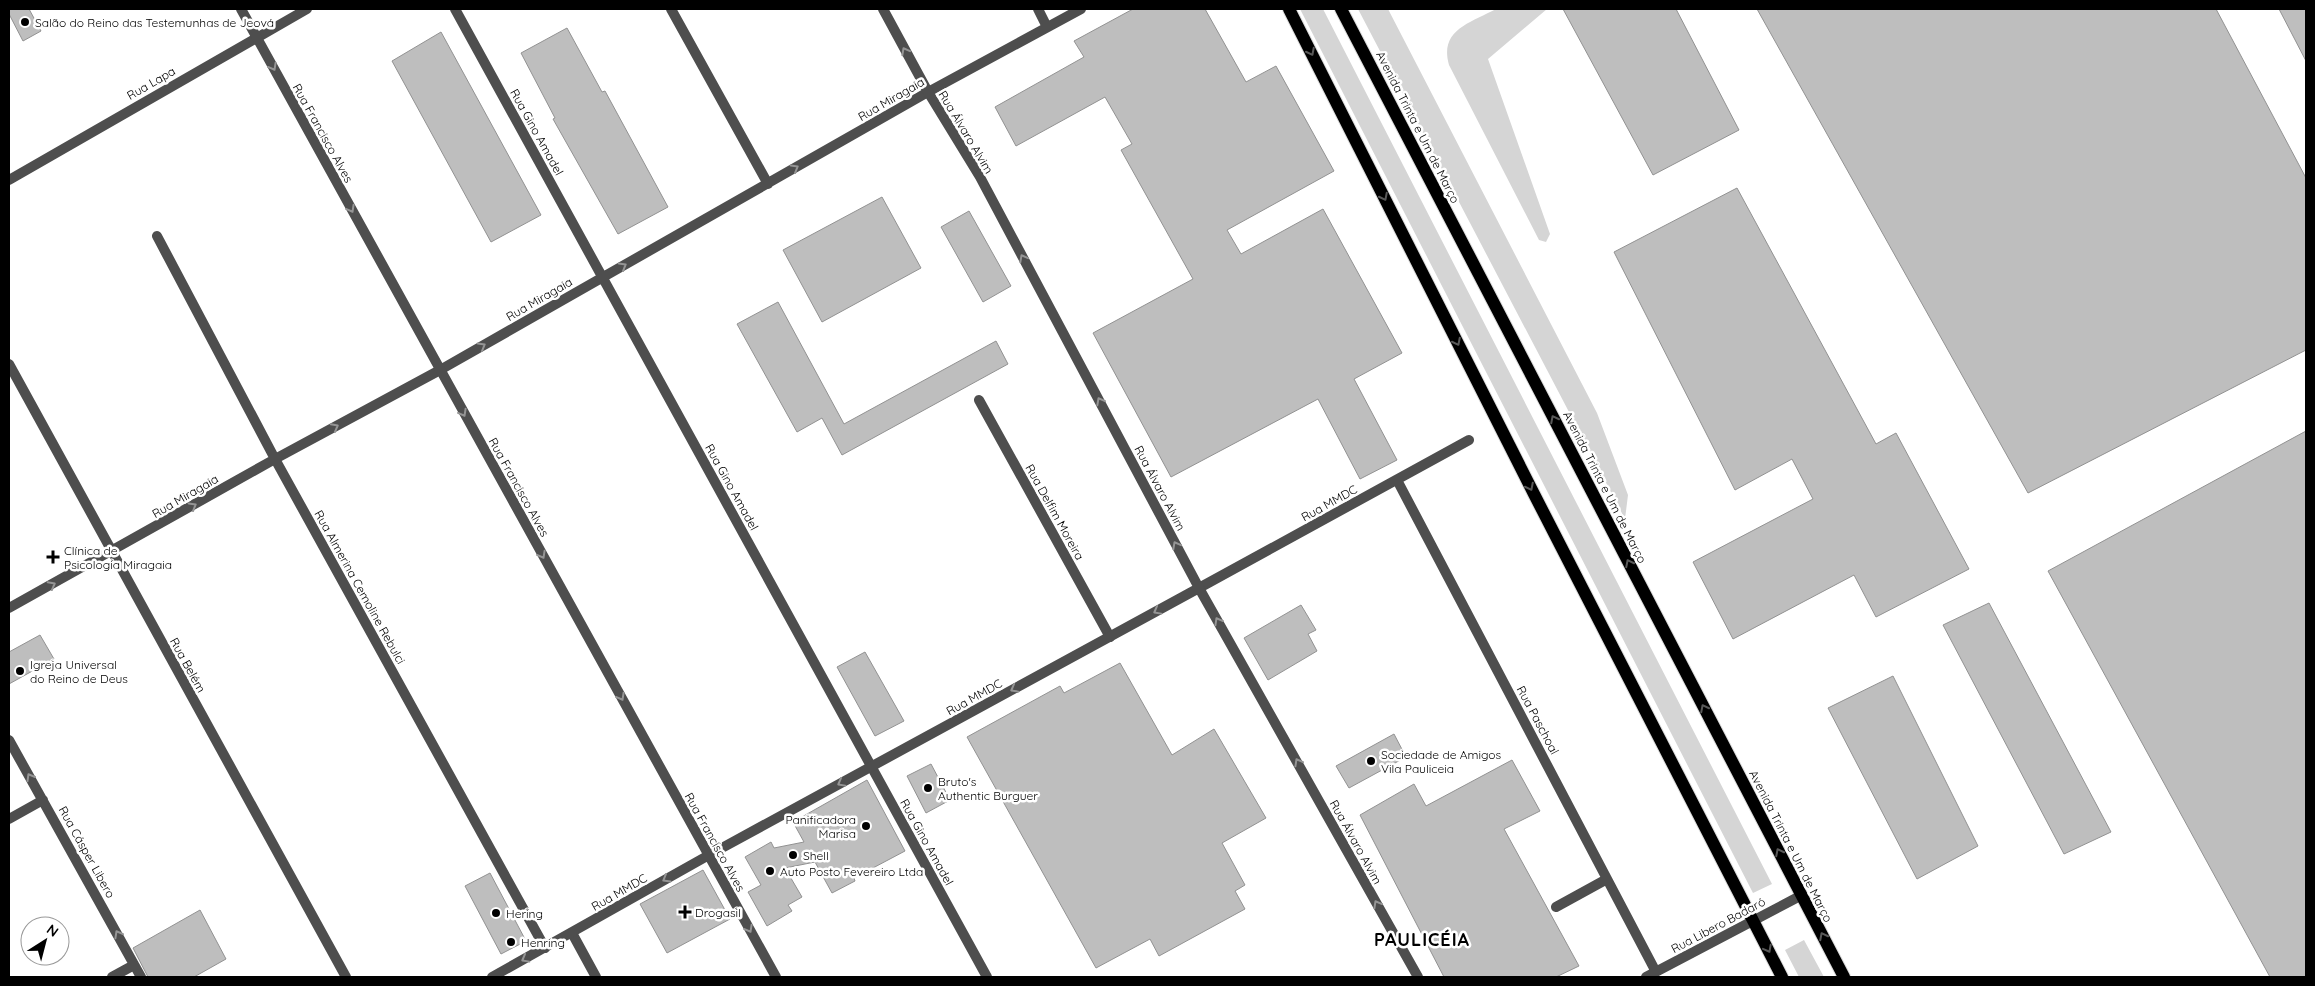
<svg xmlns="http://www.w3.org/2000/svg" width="2315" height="986" font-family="Quicksand,sans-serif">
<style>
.green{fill:#d5d5d5}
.building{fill:#bebebe;stroke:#929292}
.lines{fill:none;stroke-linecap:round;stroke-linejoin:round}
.primary-casing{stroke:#dbdbdb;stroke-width:14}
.minor{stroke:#4e4e4e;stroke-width:10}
.tertiary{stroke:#4e4e4e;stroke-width:10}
.primary{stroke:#000;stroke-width:12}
.oneway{stroke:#959595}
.oneway2{stroke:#595959}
.poi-dot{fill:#000;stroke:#fff;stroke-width:2}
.labels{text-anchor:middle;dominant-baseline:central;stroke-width:5;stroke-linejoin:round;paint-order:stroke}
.poi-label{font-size:12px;fill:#000;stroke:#fff;text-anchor:start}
.street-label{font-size:12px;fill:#000;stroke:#fff}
.district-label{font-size:18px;font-weight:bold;letter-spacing:1px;fill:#000;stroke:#fff}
</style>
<rect width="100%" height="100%" fill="#fff"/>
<!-- green -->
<path class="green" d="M1300 9H1323L1772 884 1753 893Z
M1358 9H1388L1597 413 1628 495 1625 519Z
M1496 9H1547L1488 59 1550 234 1546 242 1539 240 1449 65C1439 30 1470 23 1496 9Z
M1804 940 1824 977H1799L1785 950Z"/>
<!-- building -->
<path class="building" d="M9 9H29L41 31 23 41 9 14Z
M1133 9H1205L1246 82 1276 66 1334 171 1227 230 1241 254 1323 209 1402 353 1354 379 1397 460 1360 479 1318 399 1171 477 1093 333 1193 279 1121 150 1132 144 1105 97 1016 146 995 107 1084 57 1074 41Z
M1563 9H1676L1739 130 1653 175Z
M1757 9H2216L2306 178V350L2028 493Z
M2279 9H2306V61Z
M567 28 602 92 605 91 668 207 618 234 553 119 555 118 521 53Z
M441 32 541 215 491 242 392 61Z
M1737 188 1876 444 1896 433 1969 569 1876 617 1854 575 1733 639 1693 562 1813 499 1792 459 1735 490 1614 252Z
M882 197 921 268 822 322 783 250Z
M969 211 1011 286 983 302 941 227Z
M778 302 844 424 996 341 1008 364 842 455 822 418 797 432 737 324Z
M2306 431V977H2270L2048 571Z
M1989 603 2111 832 2064 854 1943 625Z
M1301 605 1316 630 1308 634 1317 651 1268 680 1244 638Z
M40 635 54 659 9 684V652Z
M865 652 904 721 875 736 837 667Z
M1120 663 1172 755 1214 729 1266 818 1222 843 1245 885 1235 891 1245 909 1159 956 1150 939 1096 968 967 737 1060 686 1064 693Z
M1893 676 1978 846 1917 879 1828 708Z
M1394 734 1406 757 1349 788 1336 766Z
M1512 760 1540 811 1504 829 1579 966 1556 977H1444L1360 815 1414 784 1426 806Z
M931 764 950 800 926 813 907 776Z
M867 780 905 851 854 878 855 881 832 893 815 862 785 868 802 897 788 905 792 911 767 926 748 892 761 885 745 857 771 842 774 848 804 842 793 822Z
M703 870 730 919 667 953 640 904Z
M490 873 526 941 501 954 465 886Z
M200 910 226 959 194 977H148L133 948Z"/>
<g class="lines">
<!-- primary casing -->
<g class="primary-casing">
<path id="primary" d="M1289 9 1534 494 1782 977
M1341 9 1844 977"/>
</g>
<!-- minor -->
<path class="minor" d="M455 9 987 977
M671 9 768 184
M1038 9 1047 27
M9 180 307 9
M157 236 275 459 545 948
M9 364 346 977
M979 400 1110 637
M1397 480 1656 972
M1199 588 1469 440
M9 608 275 459 440 370 928 92 1081 9
M9 740 141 977
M9 819 43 800
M1556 907 1607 879
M572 933 596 977
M112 977 134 965
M1646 977 1802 895"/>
<!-- tertiary -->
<path class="tertiary" d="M241 9 776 977
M883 9 928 92 980 177 1199 588 1418 977
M492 977 709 855 1199 588"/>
<!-- primary -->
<use href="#primary" class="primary"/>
</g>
<!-- one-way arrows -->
<defs><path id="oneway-chevron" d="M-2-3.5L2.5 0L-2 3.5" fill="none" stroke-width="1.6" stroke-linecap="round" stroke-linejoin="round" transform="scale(1.25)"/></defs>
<g class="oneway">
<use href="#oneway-chevron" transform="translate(905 51) rotate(-118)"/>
<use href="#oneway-chevron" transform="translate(273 67) rotate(61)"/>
<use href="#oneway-chevron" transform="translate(795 168) rotate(-30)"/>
<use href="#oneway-chevron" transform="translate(351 209) rotate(61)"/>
<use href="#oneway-chevron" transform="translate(1023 258) rotate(-118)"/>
<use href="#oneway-chevron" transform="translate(623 266) rotate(-30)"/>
<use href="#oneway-chevron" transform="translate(482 346) rotate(-30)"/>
<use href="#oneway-chevron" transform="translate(1100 401) rotate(-118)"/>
<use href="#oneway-chevron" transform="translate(463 413) rotate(61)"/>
<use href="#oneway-chevron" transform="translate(335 427) rotate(-28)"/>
<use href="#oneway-chevron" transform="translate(193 506) rotate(-30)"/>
<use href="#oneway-chevron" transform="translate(1176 545) rotate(-118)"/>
<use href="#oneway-chevron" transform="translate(542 555) rotate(61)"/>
<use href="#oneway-chevron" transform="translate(52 585) rotate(-28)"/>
<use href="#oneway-chevron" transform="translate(1157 611) rotate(151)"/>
<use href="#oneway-chevron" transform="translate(1218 621) rotate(-119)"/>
<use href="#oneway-chevron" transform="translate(1014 689) rotate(151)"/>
<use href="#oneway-chevron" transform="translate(621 697) rotate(61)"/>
<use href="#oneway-chevron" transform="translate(1298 762) rotate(-119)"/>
<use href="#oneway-chevron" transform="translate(30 777) rotate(-120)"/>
<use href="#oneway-chevron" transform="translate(841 783) rotate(151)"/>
<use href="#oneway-chevron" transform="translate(666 879) rotate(150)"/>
<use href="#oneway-chevron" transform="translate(1377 904) rotate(-119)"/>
<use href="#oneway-chevron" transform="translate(749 929) rotate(61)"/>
<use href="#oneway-chevron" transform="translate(118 934) rotate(-119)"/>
<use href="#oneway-chevron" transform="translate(525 959) rotate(151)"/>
</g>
<g class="oneway2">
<use href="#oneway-chevron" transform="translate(1311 52) rotate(63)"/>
<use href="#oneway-chevron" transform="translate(1384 197) rotate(63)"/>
<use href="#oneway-chevron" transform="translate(1457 342) rotate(63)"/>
<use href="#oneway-chevron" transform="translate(1554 419) rotate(-117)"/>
<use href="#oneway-chevron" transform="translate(1530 487) rotate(63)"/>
<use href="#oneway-chevron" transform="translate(1629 563) rotate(-117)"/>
<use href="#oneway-chevron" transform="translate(1704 708) rotate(-117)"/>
<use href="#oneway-chevron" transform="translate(1779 852) rotate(-117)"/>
<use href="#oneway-chevron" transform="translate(1823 936) rotate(-117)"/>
<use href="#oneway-chevron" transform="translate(1768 949) rotate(62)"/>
</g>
<!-- markers -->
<g class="poi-dot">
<circle cx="25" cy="22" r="5"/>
<path d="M50.5 549.5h5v5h5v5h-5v5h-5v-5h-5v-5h5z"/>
<circle cx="20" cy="671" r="5"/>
<circle cx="1371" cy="761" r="5"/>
<circle cx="928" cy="788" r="5"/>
<circle cx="866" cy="826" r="5"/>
<circle cx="793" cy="855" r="5"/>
<circle cx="770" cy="871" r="5"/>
<path d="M682.5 904.5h5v5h5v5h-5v5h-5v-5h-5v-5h5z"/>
<circle cx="496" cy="913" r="5"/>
<circle cx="511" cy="942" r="5"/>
</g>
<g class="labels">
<!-- poi labels -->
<g class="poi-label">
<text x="35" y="22">Salão do Reino das Testemunhas de Jeová</text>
<text x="64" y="550">Clínica de<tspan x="64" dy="14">Psicologia Miragaia</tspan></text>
<text x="30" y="664">Igreja Universal<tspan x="30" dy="14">do Reino de Deus</tspan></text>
<text x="1381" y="754">Sociedade de Amigos<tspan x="1381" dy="14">Vila Pauliceia</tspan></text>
<text x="938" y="781">Bruto's<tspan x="938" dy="14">Authentic Burguer</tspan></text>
<text x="856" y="819" text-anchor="end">Panificadora<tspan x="856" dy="14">Marisa</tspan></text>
<text x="803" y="855">Shell</text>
<text x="780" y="871">Auto Posto Fevereiro Ltda</text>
<text x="695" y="912">Drogasil</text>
<text x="506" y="913">Hering</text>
<text x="521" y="942">Henring</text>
</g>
<!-- street labels -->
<g class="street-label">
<text transform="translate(151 83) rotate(-30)">Rua Lapa</text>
<text transform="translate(891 99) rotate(-30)">Rua Miragaia</text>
<text transform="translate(1418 127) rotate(63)">Avenida Trinta e Um de Março</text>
<text transform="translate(537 132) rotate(61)">Rua Gino Amadel</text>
<text transform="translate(966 132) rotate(59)">Rua Álvaro Alvim</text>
<text transform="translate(323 133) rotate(61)">Rua Francisco Alves</text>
<text transform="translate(539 299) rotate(-30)">Rua Miragaia</text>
<text transform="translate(519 487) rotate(61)">Rua Francisco Alves</text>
<text transform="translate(732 487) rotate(61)">Rua Gino Amadel</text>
<text transform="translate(1605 487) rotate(63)">Avenida Trinta e Um de Março</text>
<text transform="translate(1160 488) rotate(62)">Rua Álvaro Alvim</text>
<text transform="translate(185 496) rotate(-30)">Rua Miragaia</text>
<text transform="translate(1329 503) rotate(-29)">Rua MMDC</text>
<text transform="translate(1055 512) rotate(61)">Rua Delfim Moreira</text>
<text transform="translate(360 587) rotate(61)">Rua Almerina Cemoline Rebulci</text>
<text transform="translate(188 665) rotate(61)">Rua Belém</text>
<text transform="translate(974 697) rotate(-29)">Rua MMDC</text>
<text transform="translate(1538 720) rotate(62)">Rua Paschoal</text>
<text transform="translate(715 842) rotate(61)">Rua Francisco Alves</text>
<text transform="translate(927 842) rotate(61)">Rua Gino Amadel</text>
<text transform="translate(1356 842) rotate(61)">Rua Álvaro Alvim</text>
<text transform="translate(1791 846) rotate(63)">Avenida Trinta e Um de Março</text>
<text transform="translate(87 852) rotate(61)">Rua Cásper Libero</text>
<text transform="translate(619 892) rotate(-30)">Rua MMDC</text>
<text transform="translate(1718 925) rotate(-28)">Rua Libero Badaró</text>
</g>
<!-- district labels -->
<g class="district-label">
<text x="1422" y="939">PAULICÉIA</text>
</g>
</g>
<!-- border -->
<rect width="2315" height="986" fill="none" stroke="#000000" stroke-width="20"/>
<!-- north arrow -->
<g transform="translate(45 941) rotate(36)"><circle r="24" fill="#ffffff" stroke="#999999"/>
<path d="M0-4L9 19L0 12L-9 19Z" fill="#000000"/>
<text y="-8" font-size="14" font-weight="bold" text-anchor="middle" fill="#000000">N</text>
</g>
</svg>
